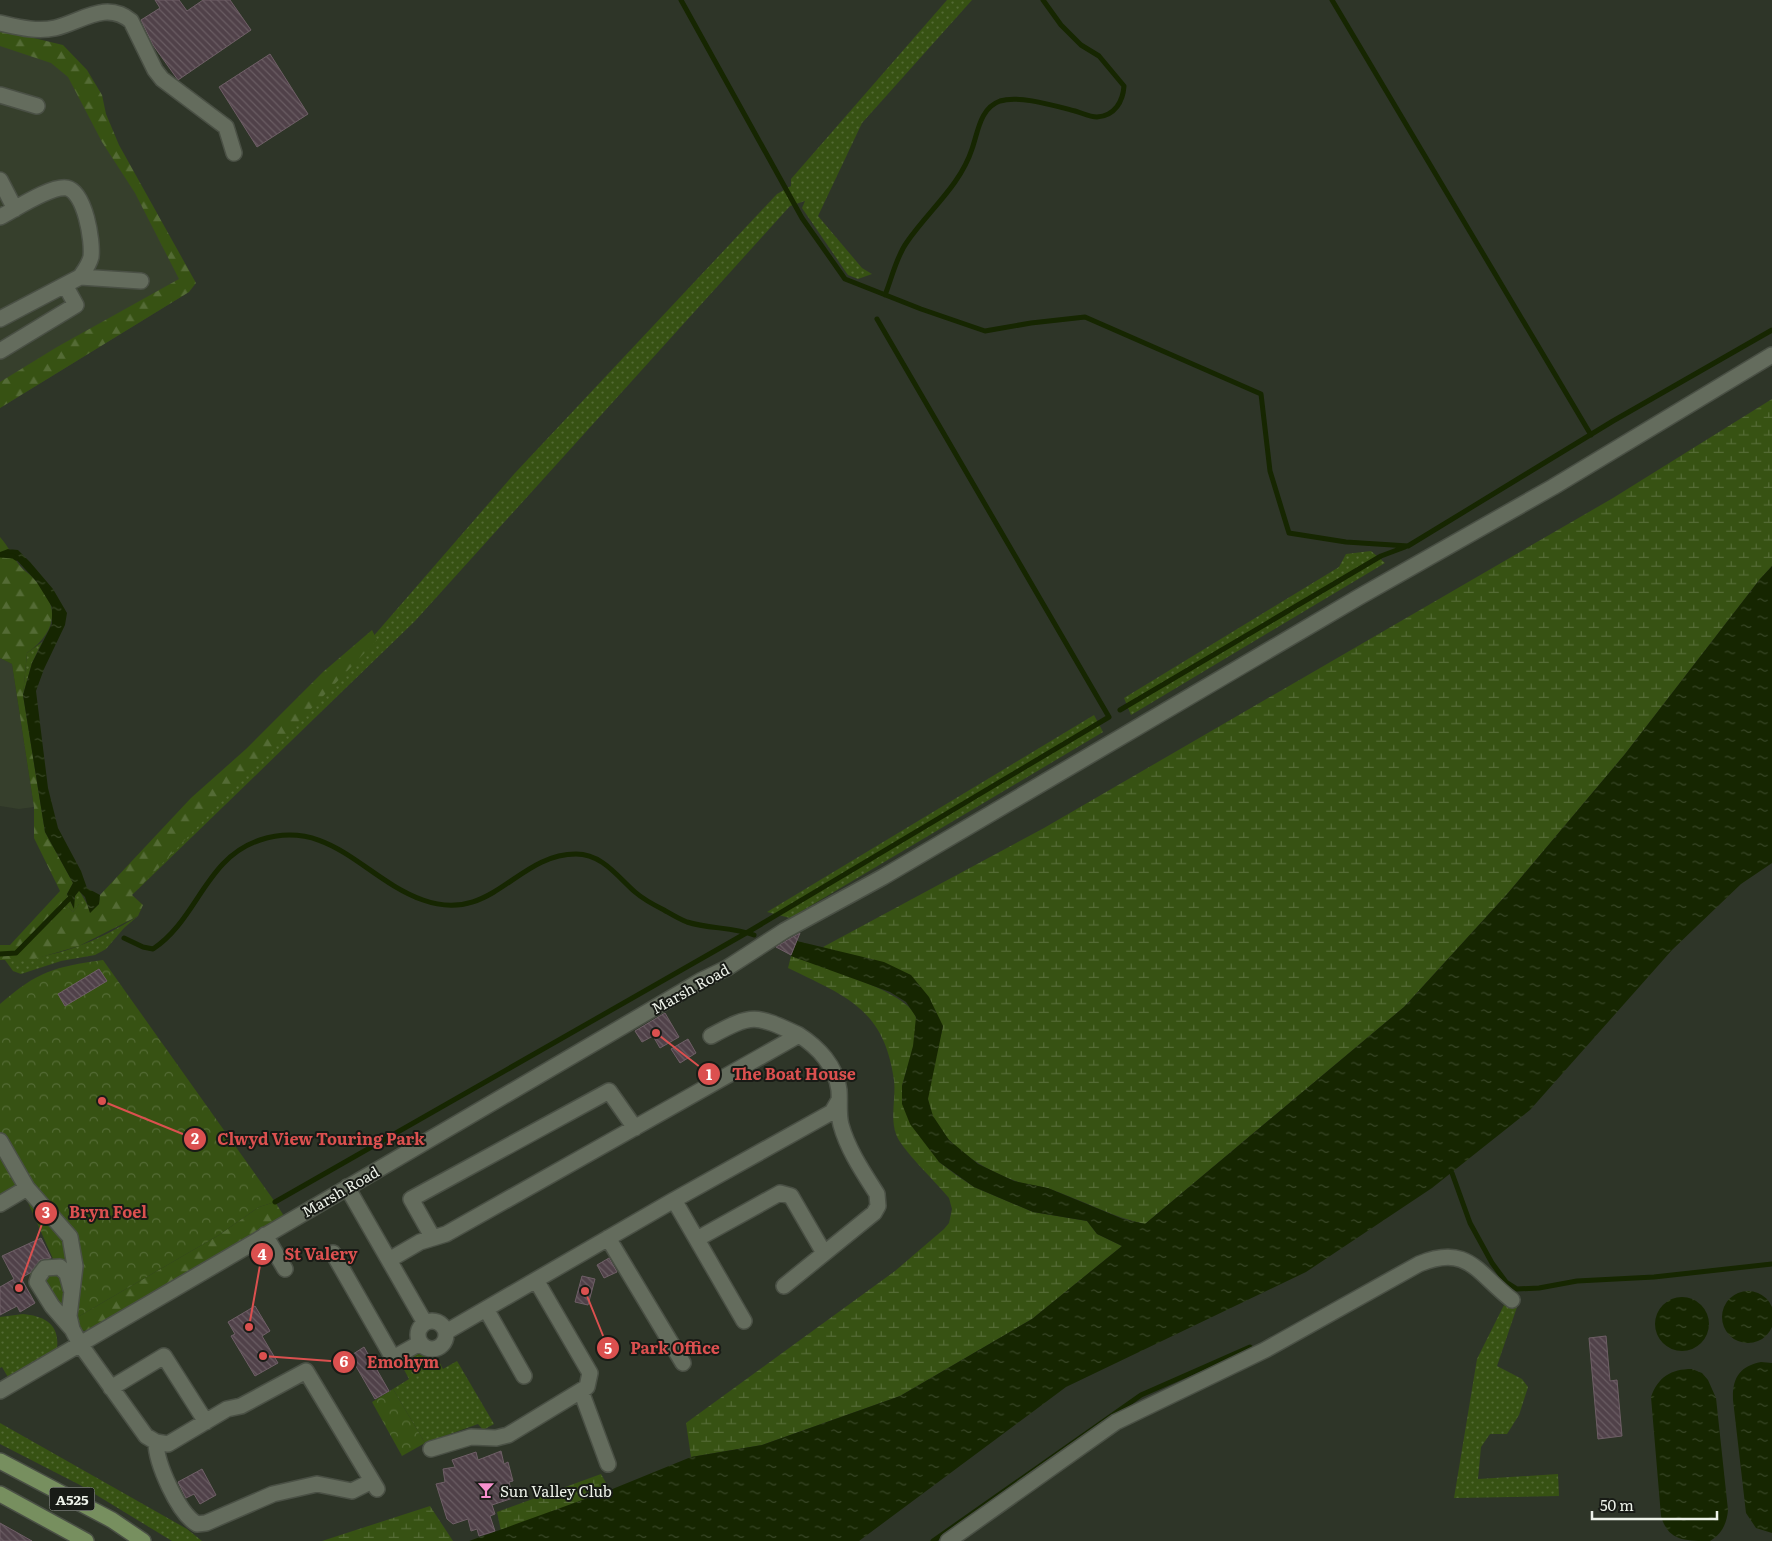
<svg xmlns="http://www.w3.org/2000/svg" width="1772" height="1541" font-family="Literata,serif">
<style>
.built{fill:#363f2c}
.grass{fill:url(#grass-dots)}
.forest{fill:url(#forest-firs)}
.wetland{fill:url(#wetland-marsh)}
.park{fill:url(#park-crowns)}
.water{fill:url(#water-ripples)}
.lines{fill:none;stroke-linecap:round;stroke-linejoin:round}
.stream{stroke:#162601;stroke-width:5}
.building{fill:url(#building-back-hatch);stroke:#6f5f67}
.minor-casing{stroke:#4a5045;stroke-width:18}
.major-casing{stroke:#4a5045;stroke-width:18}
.minor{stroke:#646c5d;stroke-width:15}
.major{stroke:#778f5f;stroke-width:15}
.labels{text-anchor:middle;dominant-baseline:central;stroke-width:4;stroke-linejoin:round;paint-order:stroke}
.shield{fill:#181b16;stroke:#adb2aa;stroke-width:1}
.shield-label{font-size:14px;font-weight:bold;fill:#edf2e9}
.street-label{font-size:15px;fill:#edf2e9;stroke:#181b16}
.poi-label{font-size:15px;fill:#edf2e9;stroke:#181b16;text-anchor:start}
.leader{fill:none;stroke:#db504f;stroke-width:2}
.callout-dot{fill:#db504f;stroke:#181b16;stroke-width:2}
.mark-label{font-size:15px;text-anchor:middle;font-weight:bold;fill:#fff}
.callout-label{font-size:16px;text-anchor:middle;font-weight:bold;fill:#db504f;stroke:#181b16;stroke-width:4;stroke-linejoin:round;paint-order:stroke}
</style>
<defs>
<pattern id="grass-dots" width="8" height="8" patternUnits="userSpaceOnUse" patternTransform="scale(1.25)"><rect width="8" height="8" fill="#375213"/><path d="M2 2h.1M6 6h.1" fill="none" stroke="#546b35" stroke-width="1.8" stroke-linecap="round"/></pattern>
<pattern id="forest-firs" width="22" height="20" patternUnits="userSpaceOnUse" patternTransform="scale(1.25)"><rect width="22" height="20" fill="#375213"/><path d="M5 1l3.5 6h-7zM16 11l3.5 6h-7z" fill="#546b35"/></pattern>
<pattern id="wetland-marsh" width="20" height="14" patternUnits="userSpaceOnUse" patternTransform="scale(1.25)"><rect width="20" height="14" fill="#375213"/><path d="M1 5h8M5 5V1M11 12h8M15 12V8" fill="none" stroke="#546b35"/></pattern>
<pattern id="park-crowns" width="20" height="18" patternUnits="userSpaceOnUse" patternTransform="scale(1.25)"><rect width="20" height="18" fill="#375213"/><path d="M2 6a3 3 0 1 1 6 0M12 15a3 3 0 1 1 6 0" fill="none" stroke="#546b35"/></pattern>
<pattern id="water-ripples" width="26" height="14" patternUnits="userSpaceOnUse" patternTransform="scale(1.25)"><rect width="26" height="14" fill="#162601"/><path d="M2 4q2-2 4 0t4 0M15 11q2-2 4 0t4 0" fill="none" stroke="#384626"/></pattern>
<pattern id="building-back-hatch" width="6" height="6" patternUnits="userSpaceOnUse" patternTransform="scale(1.25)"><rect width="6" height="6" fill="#504149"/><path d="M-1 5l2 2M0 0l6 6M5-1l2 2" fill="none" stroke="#6a5d63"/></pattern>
</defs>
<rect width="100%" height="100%" fill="#2e3528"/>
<!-- built -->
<path class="built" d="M0 30 65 58 189 292 0 408Z
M0 658 12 664 34 807 19 809 0 806Z"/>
<!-- grass -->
<path class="grass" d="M947 0H972L862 123 818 216 862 268 872 274 858 279 848 275 802 208 805 201 790 206 415 621 132 895 371 639 515 473 777 194 791 186V179Z
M1371 551 1385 563 1131 715 1124 698 1339 567 1346 554Z
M42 642 32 663 23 695 27 653Z
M1094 715 1103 732 790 918 767 912Z
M79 890 87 904H79L73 912 65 904 67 894 73 907 75 896Z
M138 916 124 928 106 949 95 955 61 961 21 974 13 971 5 960C53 960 99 941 138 916Z
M1508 1297 1517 1307 1497 1366 1522 1379 1528 1387 1519 1415 1507 1434H1490L1481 1447 1478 1479 1558 1474 1559 1496 1454 1498 1477 1359Z
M23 1314C44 1316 60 1324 57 1348L42 1361 9 1379 2 1367 0 1368V1317Z
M420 1350 428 1355 436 1356 443 1369 457 1361 494 1424 483 1430 478 1424 425 1443 393 1389 409 1379 400 1362Z
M0 1423 187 1529 202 1541H172L80 1485 0 1444Z"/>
<!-- forest -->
<path class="forest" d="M0 30 63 45 87 70 102 95 106 114 119 145 196 283 189 292 0 408V382L57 347 179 279 135 193 102 142 68 77 51 63 0 46Z
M0 537C8 546 13 557 20 566 24 571 30 574 34 579 61 607 57 631 27 653L23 695 45 832 73 883 67 894 65 904 73 912 79 904H87L90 912 99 904 100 895 191 798 246 749 323 672 372 630 377 640 132 895 143 905 138 916 79 946 31 960H0V945H10L60 891 34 838V807L12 664 0 658Z
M275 1202 284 1216 281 1221 101 1328 82 1331 76 1318 219 1235 259 1207Z"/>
<!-- wetland -->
<path class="wetland" d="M1772 399V566L1760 579 1625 754 1508 893 1404 1007 1145 1224C1112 1217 1082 1200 1050 1189 1038 1185 1024 1185 1013 1180 979 1167 934 1140 928 1100 927 1088 940 1041 943 1026L823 947 1044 828 1613 498Z
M791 956C816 965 911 992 916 1018 919 1036 907 1068 902 1086L939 1162 956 1175 974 1187 1033 1212 1087 1221 1097 1234 1122 1246 1032 1319 900 1396 762 1445 691 1457 686 1423 895 1271 944 1229 949 1223 952 1209 949 1198C937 1183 900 1148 896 1134 890 1118 896 1097 894 1080 884 1008 845 996 788 968Z
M601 1474 610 1490 501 1531 497 1512Z
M430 1506 453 1541H322Z"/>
<!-- park -->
<path class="park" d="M103 960 275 1202 259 1207 219 1235 76 1318 46 1303 29 1274 54 1261 26 1198 0 1213V1004C38 971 54 967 103 960Z
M393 1389 425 1443 402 1456 372 1402Z"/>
<!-- water -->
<path class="water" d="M8 549 18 550 30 562 53 589 67 613 65 625 44 669 36 691 48 788 58 828 81 871 87 888 100 895 99 904 90 913 85 897 79 891 75 896 74 909 67 894 73 883 45 832 23 695 32 663 52 624V607L36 581 13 556 0 555V552Z
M1772 566V863L1741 884 1672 950 1530 1110 1432 1188 1306 1272 1066 1387 859 1541H469L610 1490 691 1457 762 1445 900 1396 1032 1319 1122 1246 1097 1234 1087 1221 1033 1212 974 1187 939 1162 910 1124 902 1104V1086L913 1046 916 1017 906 1002 890 992 791 956 797 941 884 962 911 975 929 997 943 1026 928 1099 933 1116 949 1140 978 1164 1014 1181 1048 1188 1123 1219 1145 1224 1404 1007 1508 893 1625 754 1760 579Z
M1722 1317a26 26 0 1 1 52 0a26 26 0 1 1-52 0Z
M1655 1324a27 27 0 1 1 54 0a27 27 0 1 1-54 0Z
M1761 1362 1772 1363V1533L1756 1528 1746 1513 1733 1400C1732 1378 1740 1366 1761 1362Z
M1692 1369 1702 1373 1708 1380 1716 1398 1728 1510C1727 1523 1722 1534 1710 1541 1685 1541 1668 1541 1661 1516L1651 1397C1658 1377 1671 1369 1692 1369Z"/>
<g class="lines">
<!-- stream -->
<path class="stream" d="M681 0 802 218 845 279 921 309 985 331 1031 323 1085 317 1261 394 1270 471 1289 533 1346 542 1408 546 1613 421 1772 330
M1332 0 1591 435
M885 295C892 278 896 257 907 242 928 211 960 186 972 149 978 132 980 108 1000 101 1020 95 1055 106 1075 111 1082 113 1090 117 1097 117 1115 116 1123 101 1124 86L1099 56 1081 45 1061 25 1043 0
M0 555 13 556 16 558
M1120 710 1381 556 1405 547
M124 938 143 947 153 949C198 919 205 858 260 840 330 817 364 879 423 900 492 925 516 854 576 854 602 854 617 876 635 892 643 899 654 905 664 910 671 914 679 919 687 922 709 929 733 927 754 935
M0 954 16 953 70 898
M1452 1173 1470 1223 1492 1263 1506 1282 1517 1289 1539 1288 1577 1281 1654 1277 1772 1264
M275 1202 748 932 1109 717 877 319
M933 1541 1141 1395 1250 1347"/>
</g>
<!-- building -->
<path class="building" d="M155 0H179L187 11 203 0H230L251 30 178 80 153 45 141 20 160 8Z
M270 54 308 114 257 147 219 87Z
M800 933 791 955 776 947 789 939Z
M99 969 107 981 65 1006 58 994Z
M665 1013 679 1037 660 1048 653 1036 642 1042 635 1031Z
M688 1039 696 1053 680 1063 671 1049Z
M41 1238 51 1258 40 1260 30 1273 21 1278 35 1303 20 1312 17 1306 0 1315V1287L14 1279 2 1256Z
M609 1258 617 1272 604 1278 597 1265Z
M582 1276 595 1279 588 1305 575 1302Z
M255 1306 270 1331 262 1336 278 1363 255 1376 231 1336 235 1334 228 1322Z
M1606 1336 1610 1381 1617 1380 1622 1436 1598 1439 1589 1338Z
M364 1347 389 1391 375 1399 350 1356Z
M501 1451 504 1464 508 1462 513 1481 509 1482 513 1498 492 1505 495 1514 490 1516 495 1531 479 1536 477 1529 471 1531 468 1519 453 1524 447 1519 436 1484 445 1482 443 1469 455 1467 452 1460 476 1452 478 1460Z
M202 1469 216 1495 200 1504 194 1494 186 1498 178 1482Z
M0 1523 32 1541H0Z"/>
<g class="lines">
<!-- minor casing -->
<g class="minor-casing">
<path id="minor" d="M0 23C18 27 36 32 55 28 81 22 106 0 131 21L155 70 162 79 226 127 234 153
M0 95 37 106
M0 180 15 209
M0 217C14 210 51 185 67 188 85 192 93 241 91 257 89 265 85 270 80 277L0 319
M80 277 141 281
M0 351 76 305 65 285
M711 1036C753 1013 756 1015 799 1035
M0 1141 27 1188 70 1237 75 1266 69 1316 72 1329 80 1344 146 1436 156 1442 168 1444 227 1409 241 1406 306 1371 377 1489
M347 1187 425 1323
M0 1204 27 1188
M265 1235 285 1269
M433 1238 411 1199 609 1091 635 1128
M608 1238 683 1363
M697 1239 780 1193 791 1196 824 1253
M333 1253 393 1358 420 1343
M389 1260 420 1242 446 1234 799 1035C818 1047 836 1066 839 1090 840 1102 838 1114 841 1125 848 1150 863 1172 877 1194L878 1206 874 1213 784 1286
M71 1289 67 1274 60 1267 45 1268 39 1276 37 1282 52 1306 72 1329
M486 1309 524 1376
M418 1335a14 14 0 1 1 28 0a14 14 0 1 1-28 0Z
M744 1321 674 1200 832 1112 839 1100
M446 1332 674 1200
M111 1388 164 1356 206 1422
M0 1391 702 980 727 968 784 931 883 877 1359 597 1553 487 1772 355
M581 1391 608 1464
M156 1442C156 1463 178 1513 197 1524L206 1523 273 1494 317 1484 352 1491 372 1481
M431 1449 471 1437 496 1438 508 1435 587 1387 590 1373 536 1280
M948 1541 1116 1422 1265 1350 1419 1264C1468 1244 1476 1272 1512 1300"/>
</g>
<!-- major casing -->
<g class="major-casing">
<path id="major" d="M0 1461 112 1520 143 1541
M0 1494 86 1541"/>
</g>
<!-- minor -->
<use href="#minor" class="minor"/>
<!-- major -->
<use href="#major" class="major"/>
</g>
<!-- icons -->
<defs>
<g id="bar-bare" transform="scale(1.35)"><path d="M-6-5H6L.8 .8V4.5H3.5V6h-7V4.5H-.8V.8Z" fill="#f790ce" stroke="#181b16" stroke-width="2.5" paint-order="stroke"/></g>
</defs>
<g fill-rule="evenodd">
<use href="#bar-bare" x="486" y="1490"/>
</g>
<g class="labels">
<!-- shield labels -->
<rect class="shield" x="49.5" y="1487.5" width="45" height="23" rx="4"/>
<g class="shield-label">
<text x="72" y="1499">A525</text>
</g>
<!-- street labels -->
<g class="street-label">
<text transform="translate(690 988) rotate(-29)">Marsh Road</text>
<text transform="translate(340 1191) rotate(-30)">Marsh Road</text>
</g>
<!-- poi labels -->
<g class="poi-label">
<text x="500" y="1490">Sun Valley Club</text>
</g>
</g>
<!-- callouts -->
<path class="leader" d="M656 1033L709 1074M102 1101L195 1139M19 1288L46 1213M249 1327L262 1254M585 1291L608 1348M263 1356L344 1362"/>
<g class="callout-dot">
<circle cx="656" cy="1033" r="5"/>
<circle cx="102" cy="1101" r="5"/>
<circle cx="19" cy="1288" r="5"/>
<circle cx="249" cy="1327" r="5"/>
<circle cx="585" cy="1291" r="5"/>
<circle cx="263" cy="1356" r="5"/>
<circle cx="709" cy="1074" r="12"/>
<circle cx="195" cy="1139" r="12"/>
<circle cx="46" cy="1213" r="12"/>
<circle cx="262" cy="1254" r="12"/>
<circle cx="608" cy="1348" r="12"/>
<circle cx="344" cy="1362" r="12"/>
</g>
<g class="mark-label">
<text x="709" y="1080">1</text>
<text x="195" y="1144">2</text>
<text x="46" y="1218">3</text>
<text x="262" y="1260">4</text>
<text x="608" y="1354">5</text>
<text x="344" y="1367">6</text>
</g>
<g class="callout-label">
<text x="794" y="1080">The Boat House</text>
<text x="321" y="1145">Clwyd View Touring Park</text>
<text x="108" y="1218">Bryn Foel</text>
<text x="321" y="1260">St Valery</text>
<text x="675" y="1354">Park Office</text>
<text x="403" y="1368">Emohym</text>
</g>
<!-- scale -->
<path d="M1592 1511v8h125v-8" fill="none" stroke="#edf2e9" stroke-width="2.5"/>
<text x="1600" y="1511" font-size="15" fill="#edf2e9" stroke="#181b16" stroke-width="4" paint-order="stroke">50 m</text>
</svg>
